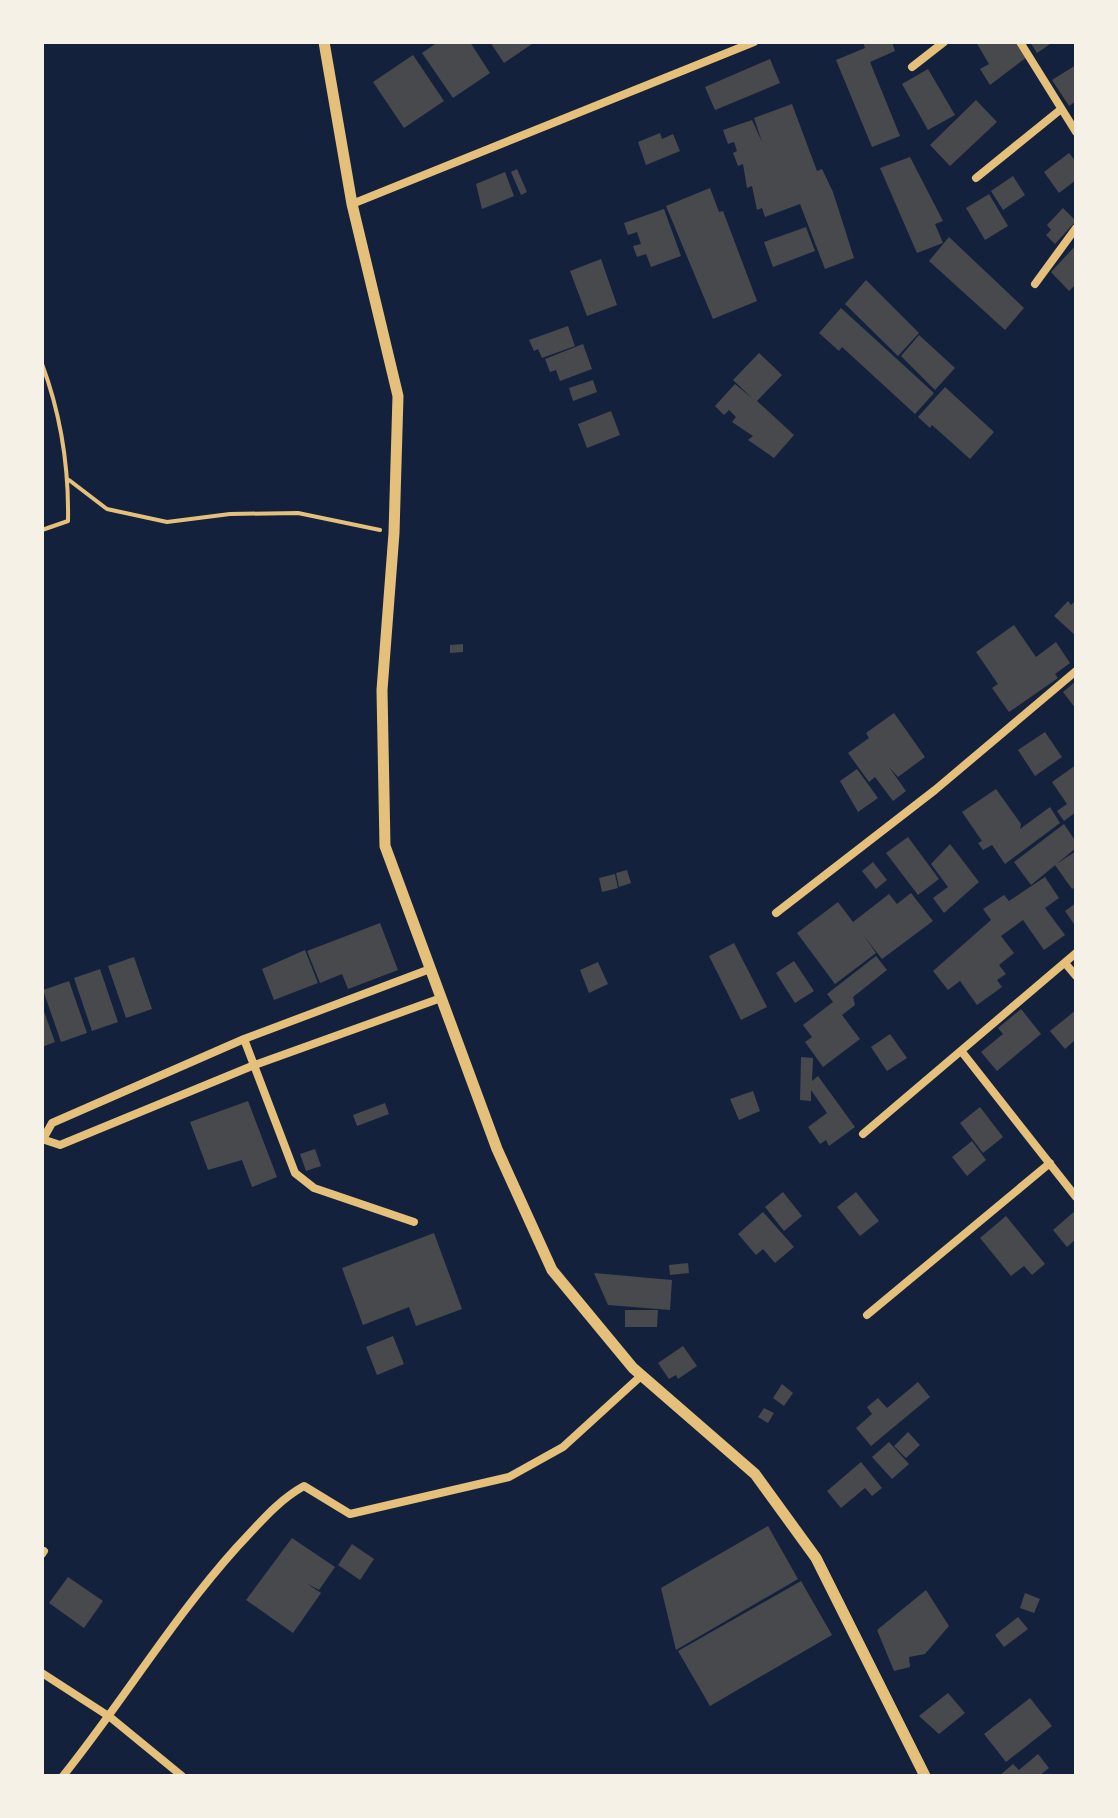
<svg xmlns="http://www.w3.org/2000/svg" width="1118" height="1818" font-family="Literata,serif">
<style>
.building{fill:#48494c}
.lines{fill:none;stroke-linecap:round;stroke-linejoin:round}
.path{stroke:#e5c07b;stroke-width:4}
.minor{stroke:#e5c07b;stroke-width:8}
.tertiary{stroke:#e5c07b;stroke-width:11}
</style>
<rect width="100%" height="100%" fill="#14213d"/>
<!-- building -->
<path class="building" d="M438 42H470L490 73 453 98 422 53Z
M490 42H535L504 63Z
M863 42H892L895 51 870 62 900 136 872 147 836 60 865 48Z
M976 42H1018L1027 57 990 85 980 69 989 64Z
M1030 42H1053L1037 53Z
M413 55 444 101 404 128 373 82Z
M770 59 780 83 715 110 705 87Z
M1076 65V101L1069 106 1052 80Z
M928 69 955 115 928 130 902 84Z
M976 100 997 122 950 166 930 145Z
M792 104 817 171 822 169 833 192 854 258 825 269 800 204 765 217 762 208 757 210 752 186 747 188 743 164 738 166 733 153 737 151 734 142 728 144 723 130 752 120 762 142 754 118Z
M660 133 662 139 673 134 680 151 646 165 638 142Z
M1069 153 1076 162V180L1059 193 1044 172Z
M910 157 943 221 935 224 943 243 917 253 880 168Z
M517 169 527 192 521 195 511 172Z
M505 172 514 196 482 209 476 184Z
M1013 176 1025 195 1003 210 991 191Z
M710 188 719 212 723 211 757 301 713 319 666 206Z
M989 194 1008 226 985 240 966 208Z
M1063 208 1076 221 1055 244 1046 235 1051 230 1047 225Z
M664 209 681 256 651 267 646 254 637 257 633 246 641 244 637 232 628 235 624 223Z
M806 227 815 251 773 267 764 242Z
M949 237 1024 308 1005 330 929 261Z
M1076 245V284L1069 291 1051 272Z
M601 259 617 305 587 316 570 271Z
M866 280 919 333 898 356 845 304Z
M841 308 934 393 915 414 842 347 839 351 819 333Z
M568 326 575 346 542 358 538 349 534 351 529 340Z
M919 335 955 368 935 390 901 356Z
M583 344 592 369 560 381 556 370 550 372 545 359Z
M759 353 782 375 757 401 794 435 774 458 748 440 753 436 732 422 736 417 729 410 724 415 715 406 735 384 753 399 733 380Z
M593 380 597 392 573 401 569 388Z
M945 387 994 432 970 459 932 425 930 428 918 417Z
M611 411 620 435 587 448 578 424Z
M1076 600V636L1054 616 1068 601 1071 605Z
M1014 625 1036 657 1056 642 1070 663 1055 674 1058 678 1009 712 992 688 998 684 976 652Z
M463 644V652L450 653V645Z
M1076 681V709L1063 692Z
M894 713 925 757 898 777 889 767 906 791 893 801 875 777 869 782 848 753 869 738 866 733Z
M1045 732 1062 757 1035 776 1018 750Z
M1076 765V812L1064 821 1057 811 1067 804 1052 782Z
M857 769 878 798 858 812 840 781Z
M996 789 1021 824 1020 829 1050 807 1060 823 1005 864 992 845 983 850 978 843 982 841 962 812Z
M1064 824 1076 842V848L1031 885 1014 862Z
M908 837 939 879 918 895 886 853Z
M950 844 979 882 944 913 933 898 948 887 931 864Z
M1076 851V887L1072 889 1055 865Z
M873 862 887 880 876 889 862 871Z
M627 870 631 883 619 887 616 873Z
M615 874 618 888 602 892 599 878Z
M1045 877 1059 898 1045 908 1065 935 1044 950 1023 920 1001 936 1014 953 999 965 1006 974 997 980 1002 987 977 1005 960 981 948 990 933 971 991 920 983 909 1004 895 1009 901Z
M911 893 933 921 882 959 864 936 876 953 835 984 797 933 838 902 853 922 889 894 897 904Z
M1076 903V927L1065 911Z
M380 923 398 970 348 989 342 974 320 983 307 951Z
M734 943 767 1007 741 1020 709 956Z
M305 950 318 983 274 1000 262 969Z
M876 956 887 970 853 997 855 1005 842 1015 860 1039 823 1067 805 1042 812 1037 803 1025 833 1002 827 994Z
M134 957 152 1009 126 1018 108 966Z
M794 961 814 991 795 1003 776 973Z
M598 962 608 984 589 993 580 970Z
M100 969 118 1022 92 1031 74 978Z
M69 981 87 1033 61 1042 43 990Z
M42 1006 55 1042 42 1047Z
M1021 1009 1041 1034 997 1071 981 1052 1003 1034 998 1028Z
M1076 1010V1039L1065 1049 1050 1031Z
M890 1034 907 1058 887 1071 871 1047Z
M801 1057 813 1058 812 1081 818 1076 855 1127 829 1146 826 1140 820 1144 808 1127 827 1113 811 1090V1101L800 1100Z
M753 1091 760 1111 739 1120 730 1099Z
M248 1101 277 1177 252 1187 242 1160 208 1170 190 1122Z
M385 1103 389 1114 357 1126 353 1115Z
M980 1107 1003 1137 983 1153 960 1123Z
M972 1141 986 1160 967 1176 952 1157Z
M315 1149 321 1166 306 1171 300 1154Z
M783 1192 802 1216 784 1231 765 1207Z
M856 1192 879 1221 860 1236 837 1207Z
M1076 1210V1239L1067 1247 1053 1230Z
M763 1212 794 1247 775 1263 763 1249 756 1255 738 1234Z
M1006 1216 1045 1264 1032 1275 1024 1266 1011 1276 980 1238Z
M434 1233 462 1309 416 1326 409 1307 363 1325 342 1268Z
M688 1263 689 1273 670 1275 669 1265Z
M594 1273 672 1280 670 1310 608 1305Z
M625 1310H658L657 1327H625Z
M393 1336 404 1364 377 1375 366 1347Z
M683 1346 697 1366 678 1379 676 1375 669 1379 658 1363Z
M918 1382 930 1397 871 1446 856 1428 872 1414 867 1407 878 1398 887 1408Z
M782 1384 793 1393 784 1406 773 1398Z
M764 1408 774 1413 768 1423 758 1417Z
M908 1432 920 1445 906 1458 894 1446Z
M889 1442 909 1464 892 1479 872 1457Z
M861 1462 882 1488 872 1496 865 1488 841 1508 827 1491Z
M768 1526 798 1579 676 1650 661 1588Z
M292 1538 335 1567 319 1590 306 1583 321 1593 293 1633 246 1600Z
M352 1544 374 1559 360 1580 338 1565Z
M68 1577 103 1601 84 1628 49 1603Z
M801 1581 832 1635 710 1706 678 1651Z
M926 1590 949 1626 925 1654 909 1657 910 1667 894 1671 877 1630Z
M1025 1593 1040 1599 1034 1613 1020 1608Z
M1018 1617 1028 1629 1004 1647 995 1635Z
M948 1693 965 1713 939 1734 919 1716Z
M1030 1698 1052 1726 1006 1762 984 1734Z
M1038 1754 1049 1768 1039 1776H999L1013 1764 1019 1770Z"/>
<g class="lines">
<!-- path -->
<path class="path" d="M42 364C61 415 69 466 68 521L42 530
M69 480 107 509 167 522 230 514 298 513 380 530"/>
<!-- minor -->
<path class="minor" d="M1020 42 1076 132
M912 67 944 42
M976 178 1060 110
M352 204 754 42
M1035 284 1076 228
M776 913 935 790 1076 671
M1065 963 1076 976
M244 1039 295 1173 314 1188 414 1222
M962 1052 1076 1197
M863 1134 1076 953
M42 1139 60 1145 252 1066 441 998
M43 1139 52 1123 244 1039 430 969
M867 1315 1050 1163
M42 1554 44 1551
M42 1673 110 1717 182 1776
M63 1776C123 1701 173 1618 237 1547 259 1524 277 1501 304 1486L350 1514 509 1477 563 1447 642 1375"/>
<!-- tertiary -->
<path class="tertiary" d="M324 42 352 204 398 396 394 533 382 690 385 846 497 1149 552 1270 633 1368 755 1474 816 1558 925 1776"/>
</g>
<!-- border -->
<rect width="1118" height="1818" fill="none" stroke="#f6f1e7" stroke-width="88"/>
</svg>
